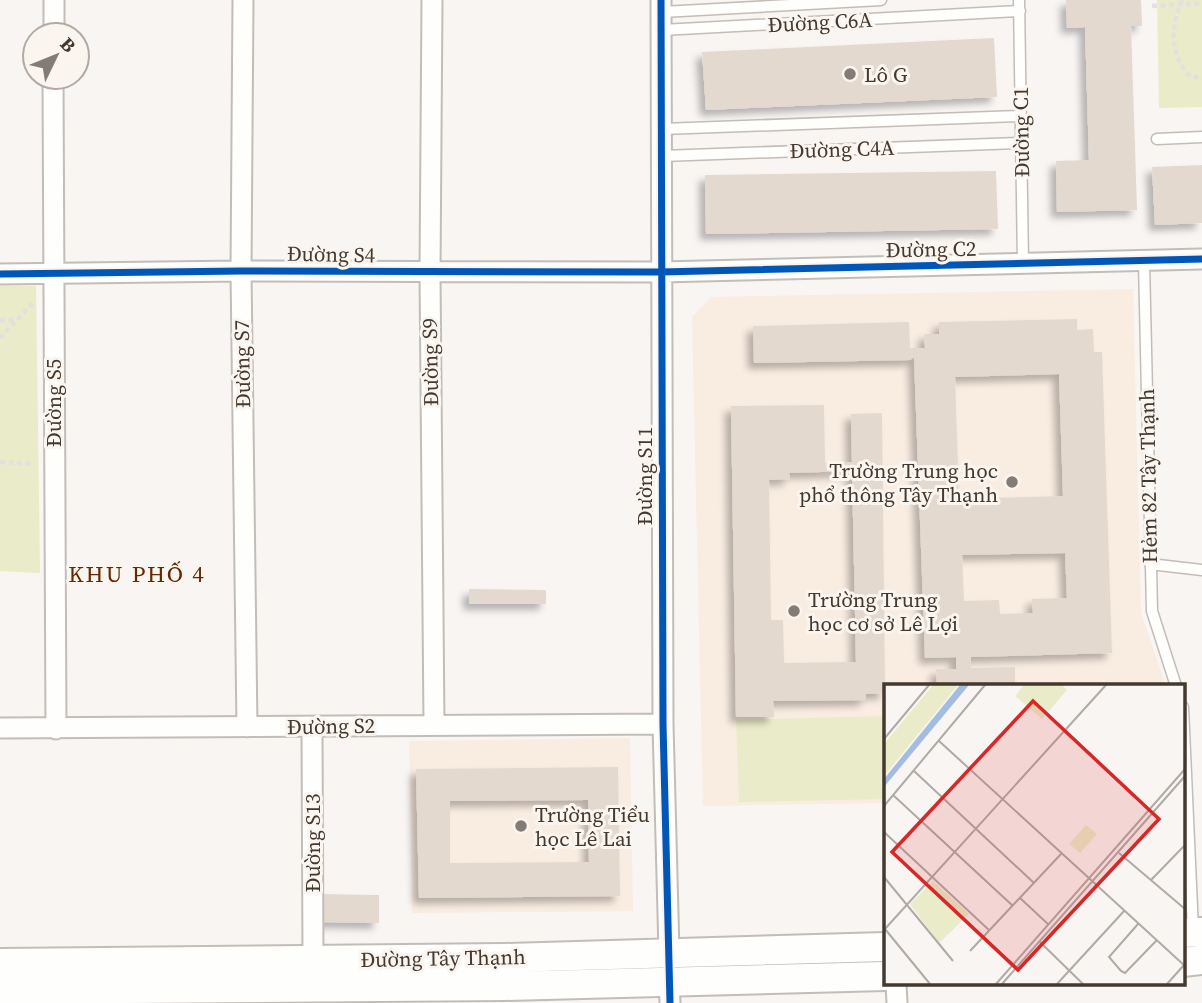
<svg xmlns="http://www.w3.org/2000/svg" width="1202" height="1003" font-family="'Source Serif 4',serif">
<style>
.built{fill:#f9ece1}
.green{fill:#eaebc8}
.building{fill:#e4d9cf;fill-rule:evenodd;filter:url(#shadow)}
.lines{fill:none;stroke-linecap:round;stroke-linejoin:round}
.lane-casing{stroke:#c3bdb7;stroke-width:13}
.street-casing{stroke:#c3bdb7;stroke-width:23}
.secondary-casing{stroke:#c3bdb7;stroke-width:32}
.path{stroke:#e2e1df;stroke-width:4.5;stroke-dasharray:5 3.5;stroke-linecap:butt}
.lane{stroke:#fefefd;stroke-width:10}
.street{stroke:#fefefd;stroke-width:19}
.secondary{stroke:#fefefd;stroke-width:28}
.cycleway-casing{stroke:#fbf5f0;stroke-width:11}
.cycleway{stroke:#0057b8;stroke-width:7}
.poi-dot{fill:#837b74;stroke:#fbf5f0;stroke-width:2.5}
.labels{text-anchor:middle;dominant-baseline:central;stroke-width:6;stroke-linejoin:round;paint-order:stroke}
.street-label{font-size:21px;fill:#44392f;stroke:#fbf5f0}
.poi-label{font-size:21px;fill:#44392f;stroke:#fbf5f0;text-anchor:start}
.neighbourhood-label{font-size:23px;letter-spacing:2px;fill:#652800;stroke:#fbf5f0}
.inset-road{fill:none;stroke:#b0aaa5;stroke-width:2}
.view{fill:#d62828;fill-opacity:0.15;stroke:#d62828;stroke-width:3.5}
.inset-edge{fill:none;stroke:#44392f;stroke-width:3.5}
</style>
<defs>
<filter id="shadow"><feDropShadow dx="-6" dy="6" stdDeviation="3.5" flood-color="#0004"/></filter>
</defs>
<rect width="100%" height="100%" fill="#f8f5f3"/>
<!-- built -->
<path class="built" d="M1133 289 1141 613 1166 686H885V803L703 806 692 317 711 297Z
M630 738 633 911 412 913 409 741Z"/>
<!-- green -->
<path class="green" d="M1157 0H1202V107L1159 108Z
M0 286H36L40 573 0 571Z
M885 716V799L739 802 736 720Z"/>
<!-- building -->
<path class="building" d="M1066 0H1141L1142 26H1131L1137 210 1057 212 1056 161 1089 160 1085 27 1067 28Z
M994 38 997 97 706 110 702 52Z
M1202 165V223L1155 225 1152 167Z
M996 171 998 229 706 234 705 175Z
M1077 319V330L1093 329 1094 352H1102L1112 653 971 657V668L1015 667V686H937L936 669H956V657L925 658 914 357 910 360 754 363 753 326 909 322 910 348H925L924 334H939V322ZM1059 374 1063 496 959 499 955 377ZM1065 553 1067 598 1032 599 1033 613 1000 614 999 600 964 601 962 555Z
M824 405 825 463 852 462 851 414 882 413 885 693 866 694V700L773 701 774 717H736L731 406ZM852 471 856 662 784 663 783 620H771L769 480 790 479 789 473Z
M469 589 546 590V604H469Z
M618 767 620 896 419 898 416 769ZM588 800 589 862 450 863V801Z
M318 894 379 895V923L318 922Z"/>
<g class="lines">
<!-- lane casing -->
<g class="lane-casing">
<path id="lane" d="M1019 0 1023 264
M662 12 881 0
M662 30 1020 11
M662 129 1021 116
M1157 139 1202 137
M662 156 1021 143
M1144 262 1152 611 1176 686
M1150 564 1202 570
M1183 707 1193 930"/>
</g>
<!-- street casing -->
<g class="street-casing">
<path id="street" d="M243 0 241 271 247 727
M432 0 430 273 434 725
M661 0 663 724 669 952
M54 35V0
M53 77 56 729
M0 274 241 271 661 272 1202 259
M312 727 313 959
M0 728 663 724
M669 982 670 1003
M896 984 897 1003"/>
</g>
<!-- secondary casing -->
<g class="secondary-casing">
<path id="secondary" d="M1183 933 1202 932
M1183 962 1202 960
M0 963 504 958 885 947
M0 990 504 986 885 976"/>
</g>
<!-- path -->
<path class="path" d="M1182 0C1171 25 1169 56 1190 76L1202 78
M1152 6 1202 3
M0 320H16
M0 338 33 303
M0 462 34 464"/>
<!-- lane -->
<use href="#lane" class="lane"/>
<!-- street -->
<use href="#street" class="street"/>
<!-- secondary -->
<use href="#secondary" class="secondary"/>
<!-- cycleway casing -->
<g class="cycleway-casing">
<path id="cycleway" d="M661 0 663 724 670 1003
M0 274 241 271 661 272 1202 259"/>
</g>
<!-- cycleway -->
<use href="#cycleway" class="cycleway"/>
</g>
<!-- markers -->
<g class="poi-dot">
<circle cx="850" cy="74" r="7"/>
<circle cx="1012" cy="482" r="7"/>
<circle cx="794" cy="611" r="7"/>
<circle cx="521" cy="826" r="7"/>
</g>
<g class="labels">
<!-- street labels -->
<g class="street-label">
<text transform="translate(820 22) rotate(-3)">Đường C6A</text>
<text transform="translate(1021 132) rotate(-91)">Đường C1</text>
<text transform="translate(842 149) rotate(-2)">Đường C4A</text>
<text transform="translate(931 249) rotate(-1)">Đường C2</text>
<text transform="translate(331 254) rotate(1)">Đường S4</text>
<text transform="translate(430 362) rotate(-91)">Đường S9</text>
<text transform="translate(242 364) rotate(-91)">Đường S7</text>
<text transform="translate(53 403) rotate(-90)">Đường S5</text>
<text transform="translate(644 476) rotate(-90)">Đường S11</text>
<text transform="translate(1148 476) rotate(-91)">Hẻm 82 Tây Thạnh</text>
<text transform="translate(331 726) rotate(-1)">Đường S2</text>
<text transform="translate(312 843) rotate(-90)">Đường S13</text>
<text transform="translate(443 958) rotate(-1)">Đường Tây Thạnh</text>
</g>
<!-- poi labels -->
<g class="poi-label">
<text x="864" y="74">Lô G</text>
<text x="998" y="470" text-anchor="end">Trường Trung học<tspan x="998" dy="24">phổ thông Tây Thạnh</tspan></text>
<text x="808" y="599">Trường Trung<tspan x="808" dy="24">học cơ sở Lê Lợi</tspan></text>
<text x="535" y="814">Trường Tiểu<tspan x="535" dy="24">học Lê Lai</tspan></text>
</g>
<!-- neighbourhood labels -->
<g class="neighbourhood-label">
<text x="137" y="574">KHU PHỐ 4</text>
</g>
</g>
<!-- overview -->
<g transform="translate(884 684)">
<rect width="301" height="301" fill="#f8f5f3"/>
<path d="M49 1H74L0 92V60ZM140 1H178L183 6 158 35 131 12ZM202 141 213 150 196 169 185 160ZM49 197 85 230 55 259 26 220Z" fill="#eaebc8"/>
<path d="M76 1H85L0 103V95Z" fill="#a2bddf"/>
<path class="inset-road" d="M0 55 45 1M55 57 301 282M30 87 150 199M9 111 129 222M0 122 101 1M0 148 106 247M235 169 301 225M0 193 69 277M267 196 301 161M136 214 165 241M254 240 225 273 237 287 241 289 273 256M1 245 46 300M0 246 222 1M156 258 199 300M86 267 177 170M112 300 301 85M118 300 301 92M173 300 241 226M283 300 300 281"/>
<path class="view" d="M149 17 275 135 134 286 8 168Z"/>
<rect width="301" height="301" class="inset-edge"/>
</g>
<!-- north arrow -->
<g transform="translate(56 56) rotate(47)"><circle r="33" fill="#fbf5f0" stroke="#b2aaa3" stroke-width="2"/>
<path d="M0-5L12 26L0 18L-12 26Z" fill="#837b74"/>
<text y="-10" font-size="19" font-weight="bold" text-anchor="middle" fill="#44392f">B</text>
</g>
</svg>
